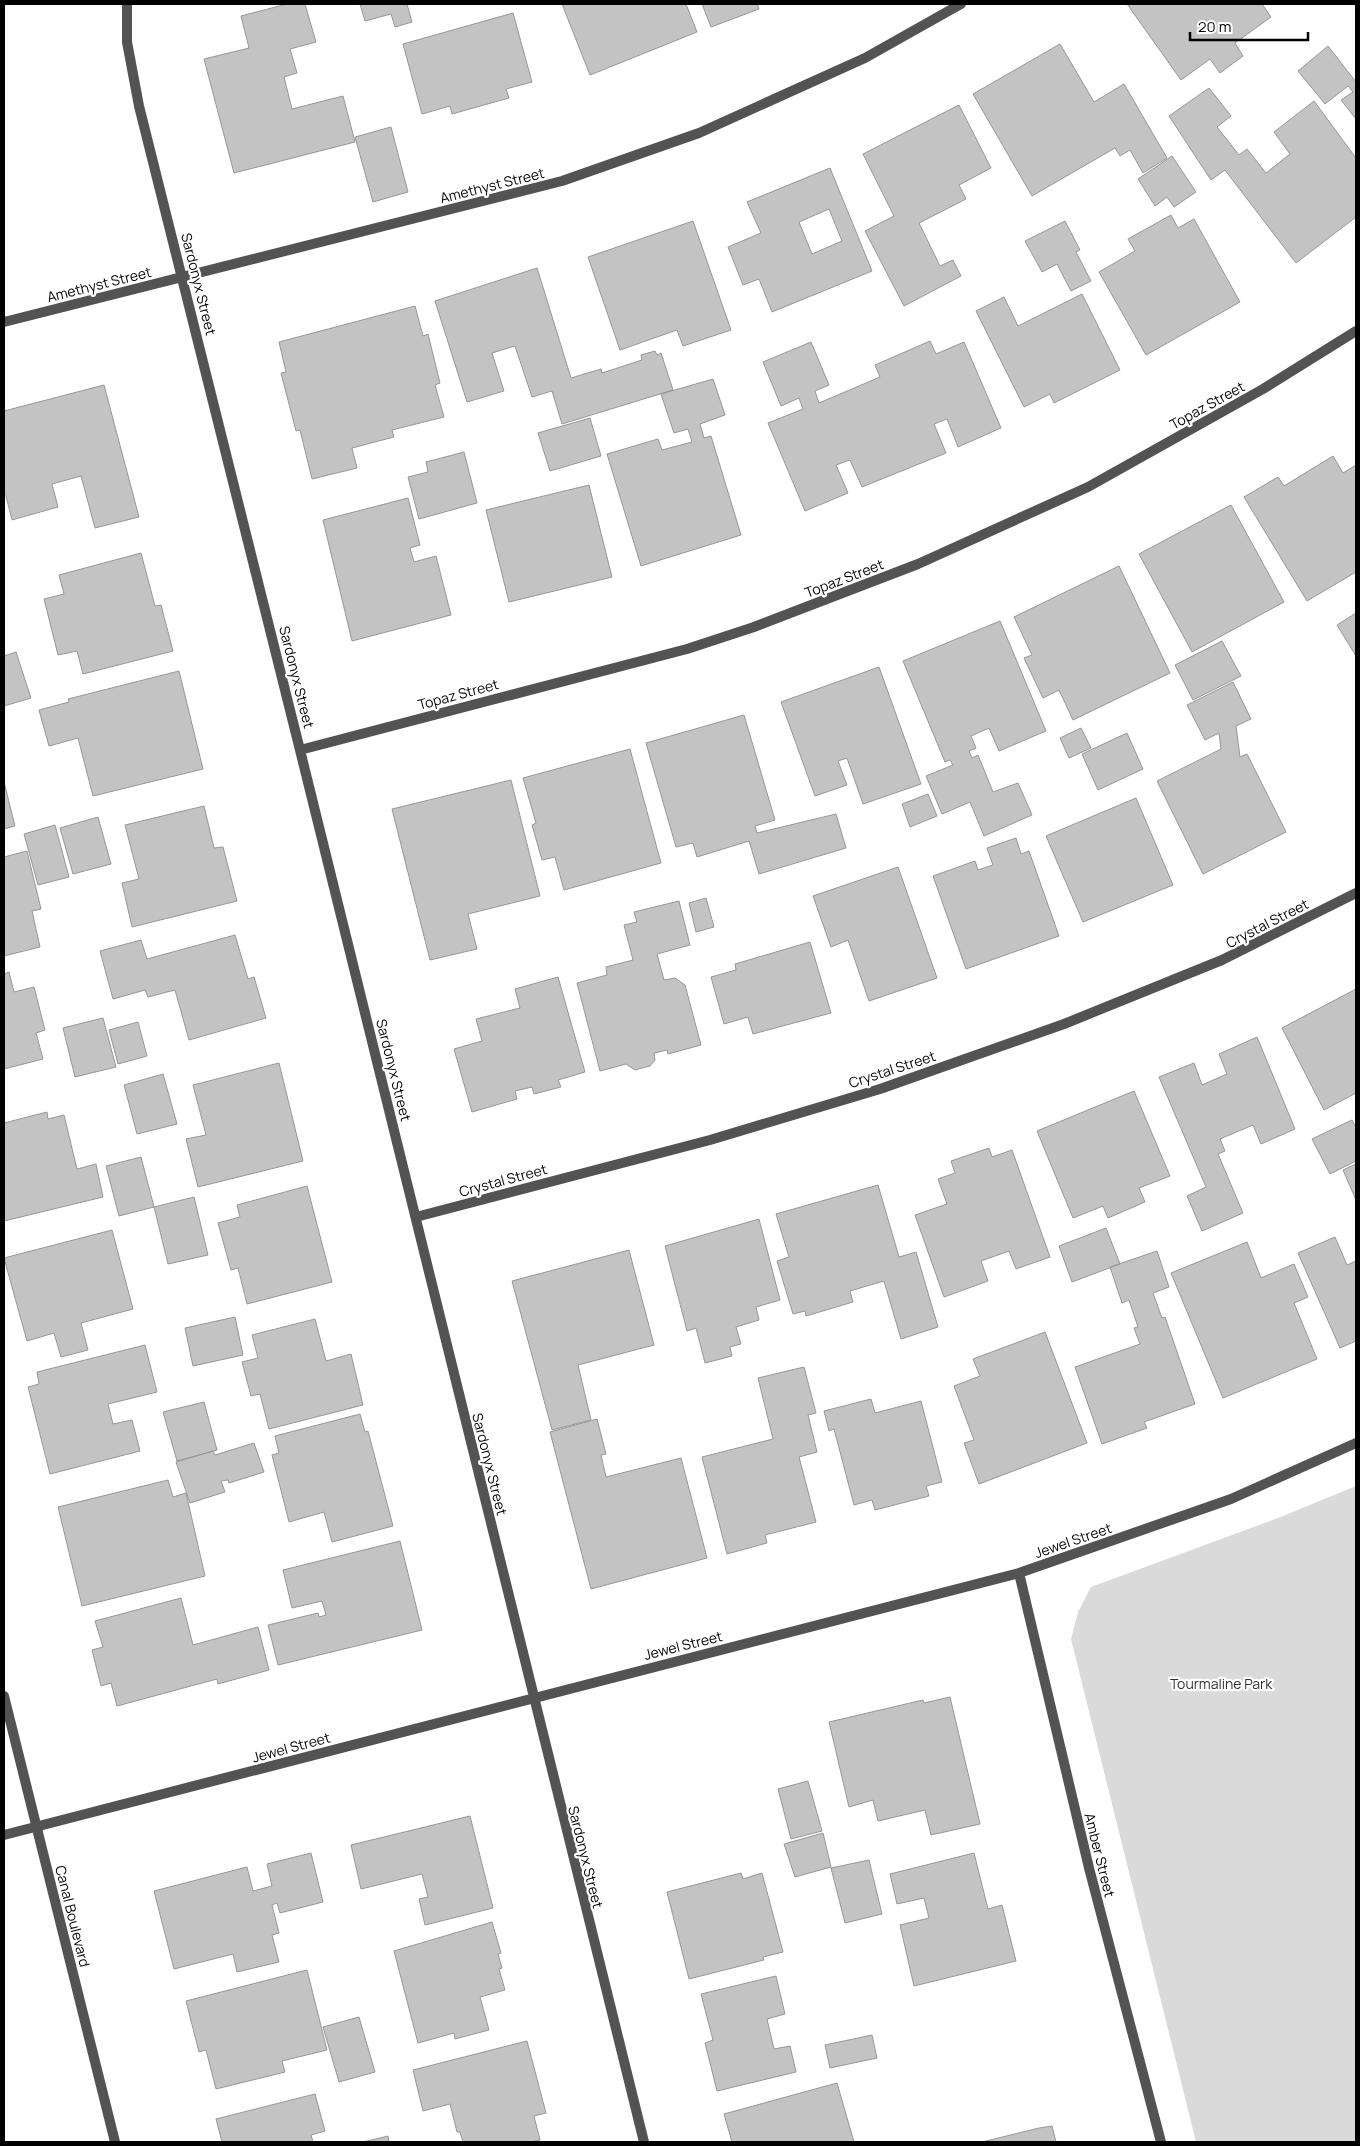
<svg xmlns="http://www.w3.org/2000/svg" width="1360" height="2146" font-family="Manrope,sans-serif">
<style>
.green{fill:#dadada}
.building{fill:#c3c3c3;stroke:#979797;fill-rule:evenodd}
.lines{fill:none;stroke-linecap:round;stroke-linejoin:round}
.minor{stroke:#535353;stroke-width:10}
.tertiary{stroke:#535353;stroke-width:10}
.labels{text-anchor:middle;dominant-baseline:central;stroke-width:4.5;stroke-linejoin:round;paint-order:stroke}
.street-label{font-size:14px;fill:#000;stroke:#fff}
.park-label{font-size:14px;fill:#313131;stroke:#fff}
</style>
<rect width="100%" height="100%" fill="#fff"/>
<!-- green -->
<path class="green" d="M1356 1486V2142H1196L1071 1639 1078 1612 1091 1587 1278 1518Z"/>
<!-- building -->
<path class="building" d="M287 4H305L316 42 290 49 297 73 284 77 292 109 343 96 355 142 234 173 204 59 249 48 241 16Z
M360 4H407L412 22 395 27 391 14 365 21Z
M562 4H686L697 32 590 75Z
M702 4H757L759 9 711 27Z
M1127 4H1262L1271 17 1235 43 1243 56 1220 73 1210 59 1181 80Z
M513 13 532 82 506 89 509 98 452 114 450 106 422 114 403 44Z
M1060 44 1094 102 1124 84 1167 158 1143 173 1130 150 1120 156 1115 148 1032 196 973 94Z
M1328 46 1356 82V119L1341 100 1353 92 1348 86 1325 104 1298 71Z
M1209 88 1231 116 1217 127 1239 155 1247 149 1266 173 1290 154 1274 132 1314 101 1356 158V217L1296 263 1225 170 1211 180 1169 116Z
M959 105 991 168 959 185 966 199 919 223 940 266 953 260 961 276 904 306 865 231 894 216 863 154Z
M391 127 408 192 373 202 355 137Z
M1172 156 1196 192 1174 207 1167 197 1155 206 1138 179Z
M830 168 872 271 772 312 759 279 743 285 728 247 761 233 747 202ZM829 209 842 241 812 254 799 222Z
M1171 215 1178 228 1194 219 1240 302 1146 355 1099 272 1135 251 1128 239Z
M693 221 731 330 683 346 677 330 620 350 588 257Z
M1065 221 1080 250 1076 252 1091 281 1071 291 1057 264 1042 272 1025 241Z
M537 268 571 378 601 369 602 373 642 360 641 355 655 351 657 355 661 353 673 390 562 424 552 391 532 397 515 346 492 353 504 391 467 402 435 301Z
M1082 294 1120 370 1054 403 1050 394 1024 407 976 311 1004 297 1018 326Z
M415 306 423 336 428 334 440 383 435 385 444 417 392 430 394 437 352 448 357 468 312 479 300 430 296 431 281 373 286 372 279 342Z
M930 341 936 354 964 342 1001 428 958 447 947 419 934 424 946 453 862 487 850 460 836 465 848 493 805 511 768 423 803 409 799 398 781 406 763 362 811 342 829 385 815 391 819 403 880 377 875 365Z
M713 379 725 415 700 424 704 438 711 436 741 535 641 566 607 454 658 439 662 450 692 442 688 429 674 433 661 394Z
M104 385 139 517 95 528 81 476 52 484 58 507 12 520 6 496H4V411Z
M590 418 601 456 550 471 538 433Z
M464 452 477 503 419 519 408 477 428 472 426 462Z
M1333 456 1343 473 1356 465V572L1307 601 1244 497 1278 477 1284 486Z
M589 485 612 577 509 602 486 510Z
M408 498 420 545 410 548 414 562 436 556 451 615 352 641 323 520Z
M1231 505 1284 602 1192 652 1139 554Z
M141 553 155 606 161 605 173 651 83 674 77 651 58 655 44 599 64 594 59 575Z
M1119 566 1170 673 1073 720 1059 690 1043 698 1024 658 1032 655 1014 617Z
M1356 613V656L1337 625Z
M1000 621 1046 731 999 751 989 728 971 736 976 748 969 751 972 758 978 755 993 792 1018 783 1032 815 984 836 970 802 942 814 926 776 953 765 950 760 945 762 903 661Z
M1222 641 1241 676 1193 700 1175 665Z
M16 652 31 698 4 706V656Z
M879 667 921 784 863 804 847 758 838 761 847 785 815 796 781 702Z
M179 671 203 769 93 796 78 738 49 746 39 710 69 702 68 699Z
M1233 682 1251 719 1236 726 1240 757 1247 754 1286 832 1203 874 1157 781 1221 749 1219 733 1205 740 1187 705Z
M744 715 775 820 755 826 757 833 836 814 846 848 759 874 749 841 697 857 693 843 676 847 646 743Z
M1081 728 1091 748 1069 758 1060 738Z
M1127 733 1143 769 1098 790 1082 754Z
M630 749 661 863 564 890 555 857 542 860 532 825 536 823 523 778Z
M511 780 540 896 468 914 477 949 430 960 392 809Z
M4 782 15 826 4 829Z
M928 794 937 816 910 827 902 804Z
M1136 798 1173 885 1083 922 1046 836Z
M204 806 214 848 223 847 237 901 132 927 122 883 139 879 125 825Z
M98 817 111 864 73 874 60 828Z
M55 825 69 877 38 885 24 834Z
M1016 838 1021 854 1029 851 1059 936 966 969 933 876 975 861 978 870 993 865 987 848Z
M27 851 41 909 32 911 40 947 4 956V857Z
M898 867 937 978 869 1001 848 940 831 947 813 896Z
M706 898 714 927 696 932 689 903Z
M679 901 690 945 657 954 664 980 675 978 685 985 701 1045 668 1054 667 1050 654 1053 655 1060 650 1066 635 1070 626 1064 600 1071 577 983 607 975 606 967 633 960 624 925 637 922 634 912Z
M235 935 248 979 254 977 266 1018 189 1040 175 990 148 997 145 990 113 999 100 951 141 940 147 959Z
M810 942 831 1013 753 1034 748 1017 724 1024 711 977 736 970 735 964Z
M9 972 14 992 34 987 45 1030 36 1033 43 1059 4 1069V974Z
M558 977 585 1072 558 1080 561 1087 534 1094 532 1087 515 1091 517 1099 472 1112 454 1049 482 1041 476 1019 520 1008 515 989Z
M1356 989V1093L1324 1110 1282 1028Z
M103 1018 116 1067 75 1077 63 1028Z
M138 1022 147 1056 118 1064 109 1030Z
M1257 1037 1295 1129 1261 1144 1253 1125 1220 1139 1225 1151 1218 1154 1243 1213 1202 1231 1187 1196 1206 1187 1159 1077 1194 1063 1202 1085 1227 1074 1219 1054Z
M279 1063 303 1161 198 1187 186 1139 206 1135 193 1085Z
M163 1074 177 1124 137 1134 124 1085Z
M1134 1091 1170 1176 1139 1188 1145 1202 1108 1218 1103 1206 1073 1218 1037 1131Z
M47 1112 48 1119 64 1115 77 1169 96 1164 103 1197 4 1221V1123Z
M1352 1120 1356 1128V1161L1330 1174 1312 1139Z
M989 1148 992 1157 1012 1150 1050 1257 1016 1269 1009 1251 981 1261 988 1281 944 1297 915 1215 947 1204 938 1179 955 1173 951 1161Z
M141 1157 154 1207 119 1216 106 1166Z
M1356 1164V1200L1343 1170Z
M878 1185 899 1257 916 1252 938 1327 901 1339 884 1281 850 1291 853 1302 806 1316 805 1311 793 1314 777 1261 789 1257 776 1214Z
M307 1186 332 1282 247 1304 238 1268 231 1270 218 1223 240 1217 237 1205Z
M194 1197 208 1255 168 1264 154 1207Z
M759 1219 780 1300 756 1307 759 1320 736 1327 741 1344 730 1347 732 1356 705 1363 696 1328 687 1331 665 1246Z
M1106 1228 1120 1264 1072 1282 1059 1246Z
M112 1230 133 1309 81 1323 88 1350 61 1357 54 1333 27 1341 4 1258Z
M1335 1237 1347 1265 1356 1261V1341L1340 1348 1298 1253Z
M1247 1242 1261 1278 1294 1264 1308 1297 1294 1303 1317 1359 1223 1398 1171 1273Z
M629 1250 654 1345 578 1365 591 1420 552 1430 512 1281Z
M1157 1251 1169 1287 1153 1293 1162 1318 1165 1317 1195 1404 1144 1422 1147 1428 1102 1444 1075 1367 1140 1344 1134 1328 1138 1327 1129 1300 1122 1303 1110 1267Z
M235 1317 243 1355 193 1366 185 1328Z
M315 1319 326 1361 351 1354 363 1405 269 1429 260 1394 251 1396 242 1362 258 1358 252 1335Z
M1045 1332 1087 1443 979 1484 964 1443 974 1440 954 1386 980 1376 973 1359Z
M145 1345 157 1392 108 1404 113 1424 132 1420 140 1451 50 1474 28 1387 39 1384 37 1372Z
M804 1367 816 1413 808 1415 817 1452 799 1457 816 1522 765 1535 767 1543 727 1554 702 1457 773 1439 758 1378Z
M871 1399 875 1413 921 1401 942 1482 926 1486 929 1496 875 1510 872 1500 854 1505 834 1429 829 1431 824 1411Z
M204 1402 217 1450 177 1461 163 1412Z
M360 1414 365 1432 368 1431 393 1526 332 1542 324 1512 289 1522 272 1455 279 1453 275 1436Z
M597 1419 606 1454 601 1455 606 1477 681 1458 707 1558 591 1589 550 1432Z
M254 1443 264 1472 229 1483 228 1480 221 1481 225 1492 190 1503 176 1462 213 1451 215 1455Z
M168 1480 173 1497 186 1493 205 1576 82 1606 58 1507Z
M400 1541 422 1630 278 1665 268 1625 318 1613 319 1617 326 1615 322 1601 292 1608 283 1570Z
M181 1598 193 1645 258 1627 269 1670 218 1684 217 1679 117 1706 111 1683 101 1686 92 1650 103 1647 95 1621Z
M950 1697 980 1824 931 1835 925 1810 878 1821 873 1800 849 1807 829 1722 923 1700 924 1703Z
M808 1781 822 1831 791 1839 778 1789Z
M470 1816 493 1908 425 1925 419 1899 428 1897 422 1874 361 1889 351 1845Z
M823 1833 831 1867 795 1877 784 1844Z
M311 1853 323 1902 280 1913 277 1903 272 1905 279 1933 272 1935 279 1962 237 1972 233 1954 174 1969 154 1891 247 1867 253 1891 272 1886 267 1864Z
M974 1853 988 1909 1002 1905 1016 1961 914 1986 900 1925 929 1918 924 1898 897 1904 890 1874Z
M869 1860 882 1914 845 1923 831 1868Z
M741 1873 743 1879 762 1873 783 1952 763 1957 764 1960 689 1979 667 1892Z
M492 1922 501 1953 498 1954 502 1968 499 1969 505 1990 480 1997 489 2030 455 2039 454 2033 418 2043 394 1951Z
M307 1970 327 2050 282 2061 285 2072 216 2089 206 2050 199 2052 186 2001Z
M776 1976 785 2014 767 2019 774 2049 790 2046 796 2072 717 2091 705 2043 713 2040 701 1994Z
M359 2017 375 2072 339 2082 323 2027Z
M872 2035 877 2058 830 2068 825 2045Z
M527 2041 546 2113 534 2116 540 2140 531 2142H463L460 2132H457L450 2104 423 2111 413 2070Z
M837 2083 854 2142H732L724 2114Z
M315 2094 325 2131 311 2135 313 2142H222L216 2119Z
M1052 2126 1056 2142H982L1039 2128Z
M388 2136 389 2142H363Z"/>
<g class="lines">
<!-- minor -->
<path class="minor" d="M127 4V42L139 106 300 750 644 2142
M4 322 562 181 699 133 865 58 961 4
M300 750 687 649 754 627 918 564 1088 487 1263 389 1356 331
M416 1217 710 1140 880 1089 1064 1024 1222 960 1356 893
M1019 1573 1089 1868 1161 2142
M4 1835 1019 1573 1231 1499 1356 1443"/>
<!-- tertiary -->
<path class="tertiary" d="M4 1696 115 2142"/>
</g>
<g class="labels">
<!-- street labels -->
<g class="street-label">
<text transform="translate(492 185) rotate(-14)">Amethyst Street</text>
<text transform="translate(99 284) rotate(-14)">Amethyst Street</text>
<text transform="translate(199 284) rotate(76)">Sardonyx Street</text>
<text transform="translate(1207 405) rotate(-29)">Topaz Street</text>
<text transform="translate(844 578) rotate(-21)">Topaz Street</text>
<text transform="translate(297 677) rotate(76)">Sardonyx Street</text>
<text transform="translate(458 694) rotate(-15)">Topaz Street</text>
<text transform="translate(1267 923) rotate(-27)">Crystal Street</text>
<text transform="translate(892 1069) rotate(-18)">Crystal Street</text>
<text transform="translate(394 1070) rotate(76)">Sardonyx Street</text>
<text transform="translate(503 1180) rotate(-15)">Crystal Street</text>
<text transform="translate(490 1464) rotate(76)">Sardonyx Street</text>
<text transform="translate(1073 1540) rotate(-19)">Jewel Street</text>
<text transform="translate(683 1645) rotate(-14)">Jewel Street</text>
<text transform="translate(291 1747) rotate(-15)">Jewel Street</text>
<text transform="translate(1100 1855) rotate(76)">Amber Street</text>
<text transform="translate(586 1857) rotate(76)">Sardonyx Street</text>
<text transform="translate(73 1916) rotate(76)">Canal Boulevard</text>
</g>
<!-- park labels -->
<g class="park-label">
<text x="1221" y="1683">Tourmaline Park</text>
</g>
</g>
<!-- border -->
<rect width="1360" height="2146" fill="none" stroke="#000000" stroke-width="10"/>
<!-- scale -->
<path d="M1190 32v8h118v-8" fill="none" stroke="#000000" stroke-width="2.5"/>
<text x="1198" y="32" font-size="15" fill="#000000" stroke="#ffffff" stroke-width="4" paint-order="stroke">20 m</text>
</svg>
